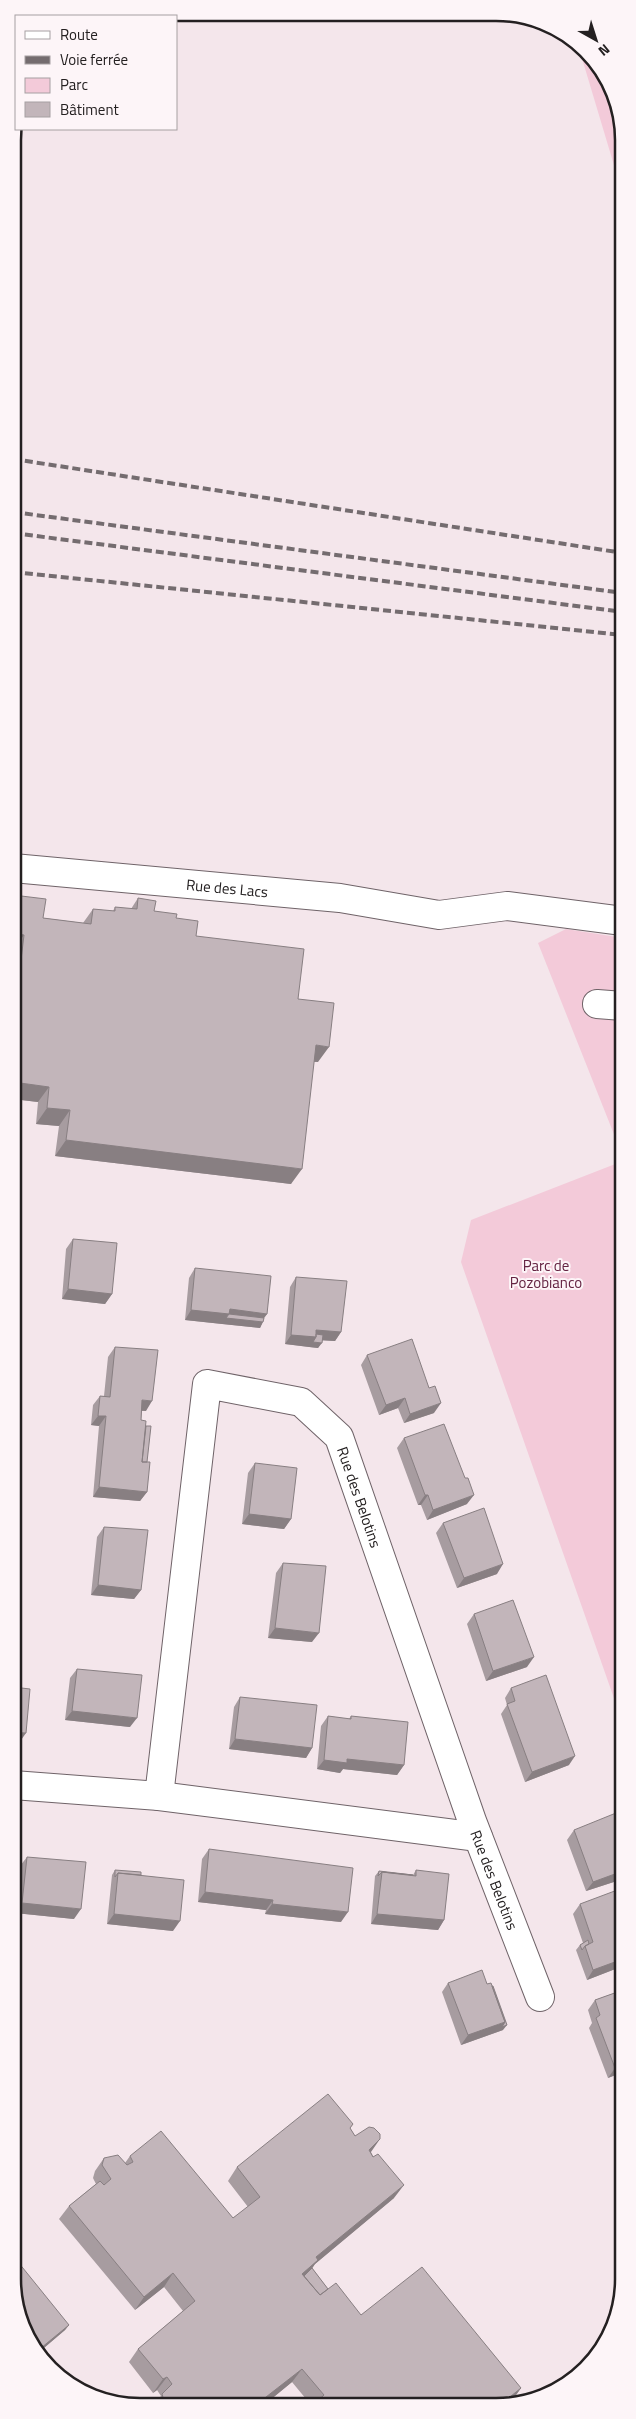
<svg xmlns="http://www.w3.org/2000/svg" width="636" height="2419" font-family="'Titillium Web',sans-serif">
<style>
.green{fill:#f3cad9}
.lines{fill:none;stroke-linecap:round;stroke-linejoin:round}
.minor-casing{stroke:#6f6368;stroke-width:30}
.minor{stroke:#fff;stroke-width:28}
.rail{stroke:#746c6f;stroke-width:4;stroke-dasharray:8 4;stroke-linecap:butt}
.wall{fill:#a79ca0}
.shaded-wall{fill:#887f82}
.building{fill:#c2b5ba;stroke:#887f82}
.labels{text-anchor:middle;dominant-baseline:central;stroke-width:4;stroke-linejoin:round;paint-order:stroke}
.street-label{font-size:15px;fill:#242021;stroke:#fdf5f8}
.park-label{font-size:15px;fill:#642342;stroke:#fdf5f8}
.rim{fill:none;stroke:#242021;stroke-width:2.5}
</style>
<rect width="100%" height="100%" fill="#f4e6eb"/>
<!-- green -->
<path class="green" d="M578 45 592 56 622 123V192Z
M566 929 623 938V1157L538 943Z
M623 1161V1724L461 1262 471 1220Z"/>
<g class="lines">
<!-- minor casing -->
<g class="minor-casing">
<g id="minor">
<path id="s1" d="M13 868 340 898 439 915 507 906 623 921"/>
<path d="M597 1004 623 1006"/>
<path id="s2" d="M13 1785 159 1796 207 1384 301 1402 339 1437 472 1821 540 1997"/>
<path d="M159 1796 478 1837"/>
</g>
</g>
<!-- minor -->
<use href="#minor" class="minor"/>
<!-- rail -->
<path class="rail" d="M13 459 623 553
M13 512 623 593
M13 533 623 612
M13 572 623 635"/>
</g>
<!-- wall -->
<path class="wall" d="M13 895 43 918 83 923 93 909 113 911 115 907 131 909 138 898 154 911 176 918 196 936 298 999 318 1062H314L291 1184 55 1156 59 1126 36 1124 38 1102 13 1099Z
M73 1239 112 1294 105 1304 62 1299 66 1249Z
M195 1268 267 1314 264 1318 260 1328 185 1320 189 1278Z
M296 1277 341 1332 335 1341 322 1340 318 1348 285 1344 290 1287Z
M115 1347 146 1411H142L141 1420 146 1426 147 1462V1492L140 1501 93 1497 99 1426 91 1425 93 1405 100 1396H104L108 1357Z
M367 1355 434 1413 404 1423 398 1408 379 1415 361 1365Z
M404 1438 467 1504 427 1520 421 1505H418L397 1448Z
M255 1463 291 1519 284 1529 242 1524 248 1473Z
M443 1523 497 1574 457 1588 436 1533Z
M104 1527 141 1590 134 1599 91 1595 97 1537Z
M283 1563 312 1642 268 1638 276 1573Z
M474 1614 527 1667 486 1681 467 1624Z
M77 1669 130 1727 65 1720 70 1678Z
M511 1688 569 1765 525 1782 501 1714 507 1705 505 1698Z
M240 1697 312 1748 306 1758 229 1749 234 1707Z
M328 1716 349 1719 351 1716 404 1765 397 1775 343 1769 340 1773 317 1769 321 1726Z
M574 1830 623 1879 586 1891 567 1840Z
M209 1849 341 1922 265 1914 266 1910 198 1902 202 1859Z
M27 1857 74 1919 15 1913 20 1866Z
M115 1870 141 1875 173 1931 107 1924 112 1875Z
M416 1870 444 1920 438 1930 371 1924 375 1876 379 1871 413 1875Z
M580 1904 623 1966 587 1980 576 1950 580 1945 583 1943 573 1914Z
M448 1983 503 2030 461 2045 442 1992Z
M623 1990V2072L608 2078 589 2028 592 2023 588 2010 595 2000Z
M353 2124 350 2128 355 2136 371 2152 394 2198 315 2264 312 2268 328 2289 361 2315 521 2388 511 2402 507 2405H311L292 2382 264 2405 155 2404 161 2396 157 2390 153 2393 129 2362 138 2349 183 2311 164 2287 135 2310 59 2219 69 2206 96 2184 93 2178 95 2171 104 2158 125 2163 130 2156 233 2218 248 2207 228 2181 237 2167Z
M14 2296 69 2325 65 2330 38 2353 26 2336Z"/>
<!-- shaded-wall -->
<path class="shaded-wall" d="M13 933 24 935 13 950Z
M316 1045 329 1047 318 1062 305 1061Z
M13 1082 49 1087 38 1102 13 1099Z
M47 1108 70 1110 59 1126 36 1124Z
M66 1140 302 1169 291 1184 55 1156Z
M68 1289 112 1294 105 1304 62 1299Z
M230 1309 267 1314 261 1322H263L260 1328 222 1324 226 1318 222 1324 185 1320 191 1310Z
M316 1330 341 1332 335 1341 315 1340 309 1347 285 1344 291 1335Z
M313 1342 322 1343 318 1348 309 1347Z
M405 1398 398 1408 379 1415 386 1405Z
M142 1400 152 1401 146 1411 135 1410Z
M441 1403 434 1413 404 1423 410 1414Z
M98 1416H106L99 1426 91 1425Z
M99 1487 147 1492 140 1501 93 1497Z
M425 1495H428L421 1505H418Z
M474 1495 467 1504 427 1520 433 1510Z
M249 1514 291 1519 284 1529 242 1524Z
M503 1564 497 1574 457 1588 464 1578Z
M98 1585 141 1590 134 1599 91 1595Z
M275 1628 319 1633 312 1642 268 1638Z
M534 1657 527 1667 486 1681 493 1671Z
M72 1711 137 1718 130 1727 65 1720Z
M13 1732 26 1733 19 1743H13Z
M235 1739 312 1748 306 1758 229 1749Z
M575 1756 569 1765 525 1782 532 1772Z
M347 1759 404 1765 397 1775 343 1769 340 1773 317 1769 324 1760Z
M623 1871V1879L586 1891 593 1882Z
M205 1892 273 1900 266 1910 198 1902Z
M22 1903 81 1909 74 1919 15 1913Z
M272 1904 348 1912 341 1922 265 1914Z
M114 1914 180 1921 173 1931 107 1924Z
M377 1914 444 1920 438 1930 371 1924Z
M623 1959V1966L587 1980 593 1970Z
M505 2022 507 2025 503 2030 461 2045 468 2035Z
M623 2065V2072L608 2078 615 2068Z
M380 2139 371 2152 359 2163 369 2150Z
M404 2185 394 2198 315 2264 309 2273 297 2283 302 2274 316 2257Z
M173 2273 164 2287 135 2310 144 2297Z
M69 2325 65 2330 38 2353 41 2348Z
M302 2369 292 2382 264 2405 257 2404Z
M167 2377 157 2390 153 2393 163 2379Z
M521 2388 511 2402 507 2405H500Z
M184 2399 181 2404H175Z"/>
<!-- building -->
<path class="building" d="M13 895 46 899 43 918 91 924 93 909 115 911V907L137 909 138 898 156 901 154 911 177 914 176 918 198 921 196 936 304 949 298 999 334 1003 329 1047 316 1045 302 1169 66 1140 70 1110 47 1108 49 1087 13 1082V1027L24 935 13 933Z
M73 1239 117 1243 112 1294 68 1289Z
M195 1268 271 1276 267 1314 230 1309 229 1314 191 1310Z
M296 1277 347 1281 341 1332 316 1330V1337L291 1335Z
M229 1314 264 1318 263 1322 226 1318Z
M316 1334 323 1335 322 1343 313 1342 316 1337Z
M412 1339 429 1388 435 1386 441 1403 410 1414 405 1398 386 1405 367 1355Z
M115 1347 158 1350 152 1401 142 1400 141 1420 146 1421 142 1462H150L147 1492 99 1487 106 1416H98L100 1396 110 1397Z
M444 1424 465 1478H468L474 1495 433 1510 428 1495H425L404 1438Z
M146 1426H151L147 1462H142Z
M255 1463 297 1468 291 1519 249 1514Z
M484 1508 503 1564 464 1578 443 1523Z
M104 1527 148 1530 141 1590 98 1585Z
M283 1563 326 1566 319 1633 275 1628Z
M513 1600 534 1657 493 1671 474 1614Z
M77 1669 142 1675 137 1718 72 1711Z
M546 1675 575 1756 532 1772 507 1704 515 1701 511 1688Z
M13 1687 30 1689 26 1733 13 1732Z
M240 1697 317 1705 312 1748 235 1739Z
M328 1716 351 1719V1716L408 1722 404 1765 347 1759V1763L324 1760Z
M616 1813 623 1833V1871L593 1882 574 1830Z
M209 1849 353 1868 348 1912 272 1904 273 1900 205 1892Z
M27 1857 86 1862 81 1909 22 1903Z
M115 1870 141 1872V1875L118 1873 115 1877Z
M416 1870 449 1874 444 1920 377 1914 382 1872 416 1876Z
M379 1871 413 1875 382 1872 378 1876Z
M118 1873 184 1880 180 1921 114 1914Z
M620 1889 623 1898V1959L593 1970 585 1946 593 1942 580 1904Z
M588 1940 589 1944 585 1946 582 1950 580 1945Z
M482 1970 487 1984 491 1983 505 2022 468 2035 448 1983Z
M492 1986H493L507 2025 502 2027 505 2022Z
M623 1990V2065L615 2068 596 2018 600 2015 595 2000Z
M328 2094 353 2124 350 2128 355 2136 369 2127 374 2128 380 2134V2139L369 2150 373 2157 378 2154 404 2185 316 2257 318 2260 302 2274 320 2295 336 2283 361 2315 422 2267 521 2388 500 2405H313L324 2395 302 2369 257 2404H188L184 2399 175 2404H165L162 2394 172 2384 167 2377 163 2379 138 2349 195 2301 173 2273 144 2297 69 2206 100 2181 104 2185 111 2179 102 2165 104 2158 118 2155 127 2165 133 2162 130 2156 161 2131 233 2218 260 2197 237 2167Z
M14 2257 69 2325 41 2348 23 2326 14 2296Z
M312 2268 328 2289 320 2295 304 2276Z"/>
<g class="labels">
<!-- street labels -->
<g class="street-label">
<text stroke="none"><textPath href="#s1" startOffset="215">Rue des Lacs</textPath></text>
<text stroke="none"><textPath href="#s2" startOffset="772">Rue des Belotins</textPath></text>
<text stroke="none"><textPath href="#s2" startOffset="1178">Rue des Belotins</textPath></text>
</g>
<!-- park labels -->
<g class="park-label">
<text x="546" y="1265">Parc de<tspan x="546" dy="17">Pozobianco</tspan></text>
</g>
</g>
<!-- crop -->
<path d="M0 0H636V2419H0ZM140 21H496A119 119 0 0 1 615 140V2279A119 119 0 0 1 496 2398H140A119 119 0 0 1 21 2279V140A119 119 0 0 1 140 21Z" fill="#fdf5f8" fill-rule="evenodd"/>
<path class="rim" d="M140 21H496A119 119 0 0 1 615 140V2279A119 119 0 0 1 496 2398H140A119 119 0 0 1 21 2279V140A119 119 0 0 1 140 21Z"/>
<!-- legend -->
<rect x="15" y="15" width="162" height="115" fill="#fdf5f8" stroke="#a6a0a2"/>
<rect x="25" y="31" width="25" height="8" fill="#ffffff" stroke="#a6a0a2"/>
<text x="60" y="40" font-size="15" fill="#242021">Route</text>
<rect x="25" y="56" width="25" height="8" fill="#746c6f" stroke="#a6a0a2"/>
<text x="60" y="65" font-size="15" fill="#242021">Voie ferrée</text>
<rect x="25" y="78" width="25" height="15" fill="#f3cad9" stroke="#a6a0a2"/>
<text x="60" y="90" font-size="15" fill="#242021">Parc</text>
<rect x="25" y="102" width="25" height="15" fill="#c2b5ba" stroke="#a6a0a2"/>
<text x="60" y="115" font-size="15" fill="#242021">Bâtiment</text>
<!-- north arrow -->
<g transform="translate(596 40) rotate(141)" stroke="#fdf5f8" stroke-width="4" paint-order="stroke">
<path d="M0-4L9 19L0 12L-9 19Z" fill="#242021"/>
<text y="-8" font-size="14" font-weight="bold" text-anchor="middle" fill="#242021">N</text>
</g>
</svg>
